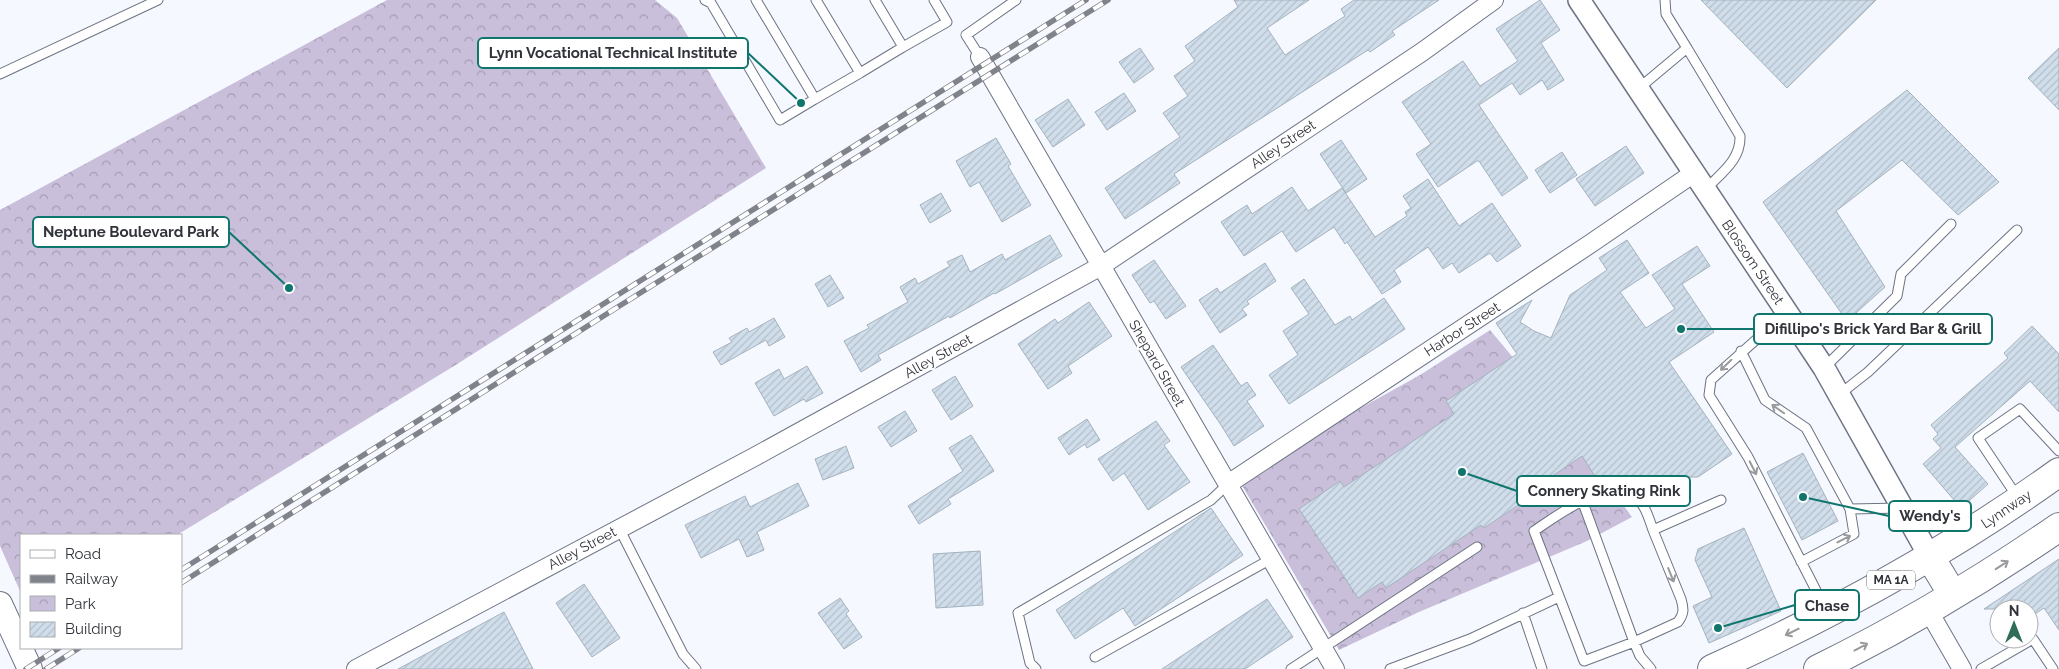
<svg xmlns="http://www.w3.org/2000/svg" width="2059" height="669" font-family="Raleway,sans-serif">
<style>
.park{fill:url(#park-crowns)}
.building{fill:url(#building-hatch);stroke:#a4b2be}
.lines{fill:none;stroke-linecap:round;stroke-linejoin:round}
.service-casing{stroke:#6c7382;stroke-width:11}
.minor-casing{stroke:#6c7382;stroke-width:20}
.tertiary-casing{stroke:#6c7382;stroke-width:24}
.secondary-casing{stroke:#6c7382;stroke-width:26}
.trunk-casing{stroke:#6c7382;stroke-width:30}
.service{stroke:#fff;stroke-width:9}
.minor{stroke:#fff;stroke-width:18}
.tertiary{stroke:#fff;stroke-width:21}
.secondary{stroke:#fff;stroke-width:24}
.trunk{stroke:#fff;stroke-width:28}
.rail-casing{stroke:#80838a;stroke-width:5.5}
.rail{stroke:#fff;stroke-width:4;stroke-dasharray:11;stroke-linecap:butt}
.oneway{stroke:#98999c}
.labels{text-anchor:middle;dominant-baseline:central;stroke-width:4;stroke-linejoin:round;paint-order:stroke}
.shield{fill:#fff;stroke:#6e7075;stroke-width:1}
.shield-label{font-size:12px;font-weight:bold;fill:#30333a}
.street-label{font-size:14px;fill:#30333a;stroke:#fff}
.leader{fill:none;stroke:#0f766e;stroke-width:2}
.callout-dot{fill:#0f766e;stroke:#fff;stroke-width:2}
.callout{fill:#fff;stroke:#0f766e;stroke-width:2}
.callout-label{font-size:15px;text-anchor:middle;font-weight:bold;fill:#30333a}
</style>
<defs>
<pattern id="park-crowns" width="20" height="18" patternUnits="userSpaceOnUse" patternTransform="scale(1.25)"><rect width="20" height="18" fill="#cabfdb"/><path d="M2 6a3 3 0 1 1 6 0M12 15a3 3 0 1 1 6 0" fill="none" stroke="#a49cb3"/></pattern>
<pattern id="building-hatch" width="6" height="6" patternUnits="userSpaceOnUse" patternTransform="scale(1.25)"><rect width="6" height="6" fill="#d0deeb"/><path d="M-1 1l2-2M0 6l6-6M5 7l2-2" fill="none" stroke="#b3bfca"/></pattern>
</defs>
<rect width="100%" height="100%" fill="#f5f8ff"/>
<!-- park -->
<path class="park" d="M387 0H655L677 18 766 168 454 366 177 535H21V593L0 546V210Z
M1490 330 1531 379 1632 517 1587 541 1419 612 1339 650 1237 477 1420 375Z"/>
<!-- building -->
<path class="building" d="M1234 0H1309L1267 28 1285 55 1345 16 1341 9 1354 0H1439L1392 31 1395 35 1370 52 1368 50 1174 174 1180 183 1125 219 1105 188 1180 137 1163 113 1188 96 1174 76 1195 61 1185 46 1238 7Z
M1540 0 1560 30 1541 43 1564 80 1548 90 1542 80 1520 95 1512 83 1479 105 1528 178 1502 196 1479 161H1477L1438 187 1416 154 1431 144 1402 102 1463 61 1480 86 1518 61 1496 29Z
M1701 0H1876L1787 88Z
M1140 48 1154 69 1134 83 1119 62Z
M2059 48V110L2028 78Z
M1907 90 1999 182 1958 215 1902 160 1836 211 1885 287 1847 321 1763 202Z
M1124 93 1136 111 1107 130 1095 112Z
M1068 99 1085 125 1053 147 1035 120Z
M996 138 1011 164 1008 166 1031 205 1002 222 979 182 970 187 956 161Z
M1341 140 1367 179 1346 193 1320 154Z
M1626 146 1644 173 1595 206 1576 179Z
M1562 152 1577 175 1550 193 1535 170Z
M1428 179 1459 226 1492 203 1521 246 1497 262 1490 253 1459 273 1452 263 1443 269 1428 247 1394 270 1401 282 1382 294 1347 242 1345 244 1334 227 1296 252 1282 231 1244 256 1221 222 1247 205 1252 214 1292 187 1308 211 1342 188 1375 237 1407 216 1405 212 1411 208 1403 196Z
M941 193 951 211 930 223 920 205Z
M1050 235 1062 256 995 294 994 293 950 318 949 316 878 355 881 360 861 372 844 341 869 328 867 325 908 302 900 287 915 278 918 284 950 266 947 262 962 255 970 272 1002 254 1005 260Z
M1627 240 1649 273 1620 292 1646 328 1675 309 1652 275 1697 246 1710 266 1682 284 1714 332 1669 362 1732 454 1698 477 1596 478 1582 456 1523 496 1526 500 1484 528 1481 525 1386 588 1382 582 1358 598 1299 509 1340 481 1344 487 1454 414 1446 401 1517 354 1496 323 1532 300 1520 322 1534 331 1551 338 1570 295 1607 270 1599 258Z
M1154 260 1186 306 1166 319 1154 301 1150 303 1132 275Z
M1265 263 1276 281 1247 301 1249 304 1242 309 1247 315 1220 333 1199 300 1217 288 1220 293Z
M830 275 844 298 828 307 815 284Z
M1304 279 1335 325 1350 316 1352 320 1384 298 1405 329 1289 404 1269 375 1298 355 1283 331 1309 314 1291 288Z
M1089 302 1112 336 1068 366 1072 373 1048 389 1018 344 1055 319 1058 323Z
M774 318 785 337 769 346 766 340 721 365 713 352 732 342 729 338 747 328 749 332Z
M2032 326 2059 354V412L2030 381 1955 447 1988 484 1961 508 1923 464 1941 448 1933 439 1938 434 1931 425 2008 358 2004 353Z
M1213 345 1241 386 1247 382 1256 395 1247 401 1264 426 1234 446 1221 425 1181 367Z
M807 366 823 393 806 402 804 399 774 416 755 383 779 369 784 379Z
M955 376 973 406 951 420 932 390Z
M905 411 917 431 891 447 878 427Z
M1087 419 1100 440 1087 448 1085 444 1069 455 1058 438Z
M1156 421 1170 441 1164 445 1190 482 1148 510 1124 473 1113 481 1098 459Z
M971 435 994 471 948 499 951 504 919 524 908 506 963 471 949 448Z
M846 446 854 468 823 480 815 459Z
M1803 453 1838 521 1802 540 1767 472Z
M798 483 809 506 757 532 764 550 747 557 739 539 701 558 685 525 745 496 750 507Z
M1211 508 1243 555 1135 626 1123 608 1075 639 1056 610Z
M1744 528 1781 611 1709 643 1693 606 1712 597 1695 560 1698 549Z
M980 551 983 605 936 608 933 554Z
M2059 559V630L2044 608 2029 618V609H1984Z
M584 584 620 638 592 657 556 603Z
M840 598 849 611 846 614 862 637 844 649 818 613Z
M1267 599 1293 637 1245 669H1162Z
M504 612 533 669H398Z"/>
<g class="lines">
<!-- service casing -->
<g class="service-casing">
<path id="service" d="M705 0 711 3 780 120 815 99 756 0
M903 47 947 22 934 0
M1687 48 1740 136C1741 160 1721 173 1705 190
M980 57 966 35 1016 0
M860 73 903 47 875 0
M0 74 158 0
M1638 89 1687 48 1666 14 1665 0
M815 99 860 73 816 0
M1787 312 1711 380 1709 395 1748 457 1826 610
M1741 351 1765 400 1806 428 1850 509 1854 534 1801 562
M1824 368 1897 296 1901 274 1951 224
M1840 394 1868 372 2017 230
M2018 498 1978 438 2020 409 2059 451
M1582 500 1634 642 1640 656 1651 669
M1850 509 1902 508
M619 528 683 654 696 669
M1653 530 1681 599C1684 609 1684 614 1678 622L1634 642 1584 661 1534 531C1558 515 1603 480 1633 496 1645 502 1649 519 1653 530L1721 500
M1523 613 1542 669
M1095 657 1271 559
M1036 669 1030 663 1018 613 1211 500 1228 484
M1291 669 1477 547
M1390 669 1470 639 1559 597
M1981 669 2033 639 2053 669"/>
</g>
<!-- minor casing -->
<g class="minor-casing">
<path id="minor" d="M980 57 1335 669
M1228 484 1590 244 1694 173
M1928 610 1962 669
M356 669 756 456 1101 266 1422 52 1494 0"/>
</g>
<!-- tertiary casing -->
<g class="tertiary-casing">
<path id="tertiary" d="M1579 0 1824 368 1930 557"/>
</g>
<!-- secondary casing -->
<g class="secondary-casing">
<path id="secondary" d="M0 604 30 669"/>
</g>
<!-- trunk casing -->
<g class="trunk-casing">
<path id="trunk" d="M1930 557 1953 595
M1712 669C1834 614 1951 550 2059 472
M1818 669C1902 628 1982 580 2059 527"/>
</g>
<!-- service -->
<use href="#service" class="service"/>
<!-- minor -->
<use href="#minor" class="minor"/>
<!-- tertiary -->
<use href="#tertiary" class="tertiary"/>
<!-- secondary -->
<use href="#secondary" class="secondary"/>
<!-- trunk -->
<use href="#trunk" class="trunk"/>
<!-- rail casing -->
<g class="rail-casing">
<path id="rail" d="M181 570 1086 0
M181 583 613 310 1108 0
M26 669 59 648
M46 669 79 648"/>
</g>
<!-- rail -->
<use href="#rail" class="rail"/>
</g>
<!-- one-way arrows -->
<defs><path id="oneway-shaft" d="M-6 0H5M1.5-3L5.5 0L1.5 3" fill="none" stroke-width="1.6" stroke-linecap="round" stroke-linejoin="round" transform="scale(1.25)"/></defs>
<g class="oneway">
<use href="#oneway-shaft" transform="translate(1726 365) rotate(136)"/>
<use href="#oneway-shaft" transform="translate(1778 409) rotate(-145)"/>
<use href="#oneway-shaft" transform="translate(1753 468) rotate(63)"/>
<use href="#oneway-shaft" transform="translate(1844 539) rotate(-27)"/>
<use href="#oneway-shaft" transform="translate(2002 565) rotate(-33)"/>
<use href="#oneway-shaft" transform="translate(1671 575) rotate(68)"/>
<use href="#oneway-shaft" transform="translate(1792 632) rotate(154)"/>
<use href="#oneway-shaft" transform="translate(1861 647) rotate(-28)"/>
</g>
<g class="labels">
<!-- shield labels -->
<rect class="shield" x="1867" y="570.5" width="48" height="19" rx="4"/>
<g class="shield-label">
<text x="1891" y="580">MA 1A</text>
</g>
<!-- street labels -->
<g class="street-label">
<text transform="translate(1283 144) rotate(-34)">Alley Street</text>
<text transform="translate(1753 262) rotate(56)">Blossom Street</text>
<text transform="translate(1462 329) rotate(-33)">Harbor Street</text>
<text transform="translate(938 356) rotate(-29)">Alley Street</text>
<text transform="translate(1157 363) rotate(60)">Shepard Street</text>
<text transform="translate(2006 509) rotate(-34)">Lynnway</text>
<text transform="translate(582 548) rotate(-28)">Alley Street</text>
</g>
</g>
<!-- callouts -->
<path class="leader" d="M801 103L748 53M289 288L229 232M1681 329L1754 329M1462 472L1517 491M1803 497L1889 516M1718 628L1795 605"/>
<g class="callout-dot">
<circle cx="801" cy="103" r="5"/>
<circle cx="289" cy="288" r="5"/>
<circle cx="1681" cy="329" r="5"/>
<circle cx="1462" cy="472" r="5"/>
<circle cx="1803" cy="497" r="5"/>
<circle cx="1718" cy="628" r="5"/>
</g>
<g class="callout">
<rect x="478" y="38" width="270" height="30" rx="5"/>
<rect x="33" y="217" width="196" height="30" rx="5"/>
<rect x="1754" y="314" width="238" height="30" rx="5"/>
<rect x="1517" y="476" width="173" height="30" rx="5"/>
<rect x="1889" y="501" width="82" height="30" rx="5"/>
<rect x="1795" y="590" width="64" height="30" rx="5"/>
</g>
<g class="callout-label">
<text x="613" y="58">Lynn Vocational Technical Institute</text>
<text x="131" y="237">Neptune Boulevard Park</text>
<text x="1873" y="334">Difillipo's Brick Yard Bar &amp; Grill</text>
<text x="1604" y="496">Connery Skating Rink</text>
<text x="1930" y="521">Wendy's</text>
<text x="1827" y="611">Chase</text>
</g>
<!-- legend -->
<rect x="20" y="534" width="162" height="115" fill="#ffffff" stroke="#acadb0"/>
<rect x="30" y="550" width="25" height="8" fill="#ffffff" stroke="#acadb0"/>
<text x="65" y="559" font-size="15" fill="#30333a">Road</text>
<rect x="30" y="575" width="25" height="8" fill="#80838a" stroke="#acadb0"/>
<text x="65" y="584" font-size="15" fill="#30333a">Railway</text>
<rect x="30" y="596" width="25" height="15" fill="url(#park-crowns)" stroke="#acadb0"/>
<text x="65" y="609" font-size="15" fill="#30333a">Park</text>
<rect x="30" y="622" width="25" height="15" fill="url(#building-hatch)" stroke="#acadb0"/>
<text x="65" y="634" font-size="15" fill="#30333a">Building</text>
<!-- north arrow -->
<g transform="translate(2014 624)"><circle r="24" fill="#ffffff" stroke="#acadb0"/>
<path d="M0-4L9 19L0 12L-9 19Z" fill="#2f6d5a"/>
<text y="-8" font-size="14" font-weight="bold" text-anchor="middle" fill="#30333a">N</text>
</g>
</svg>
